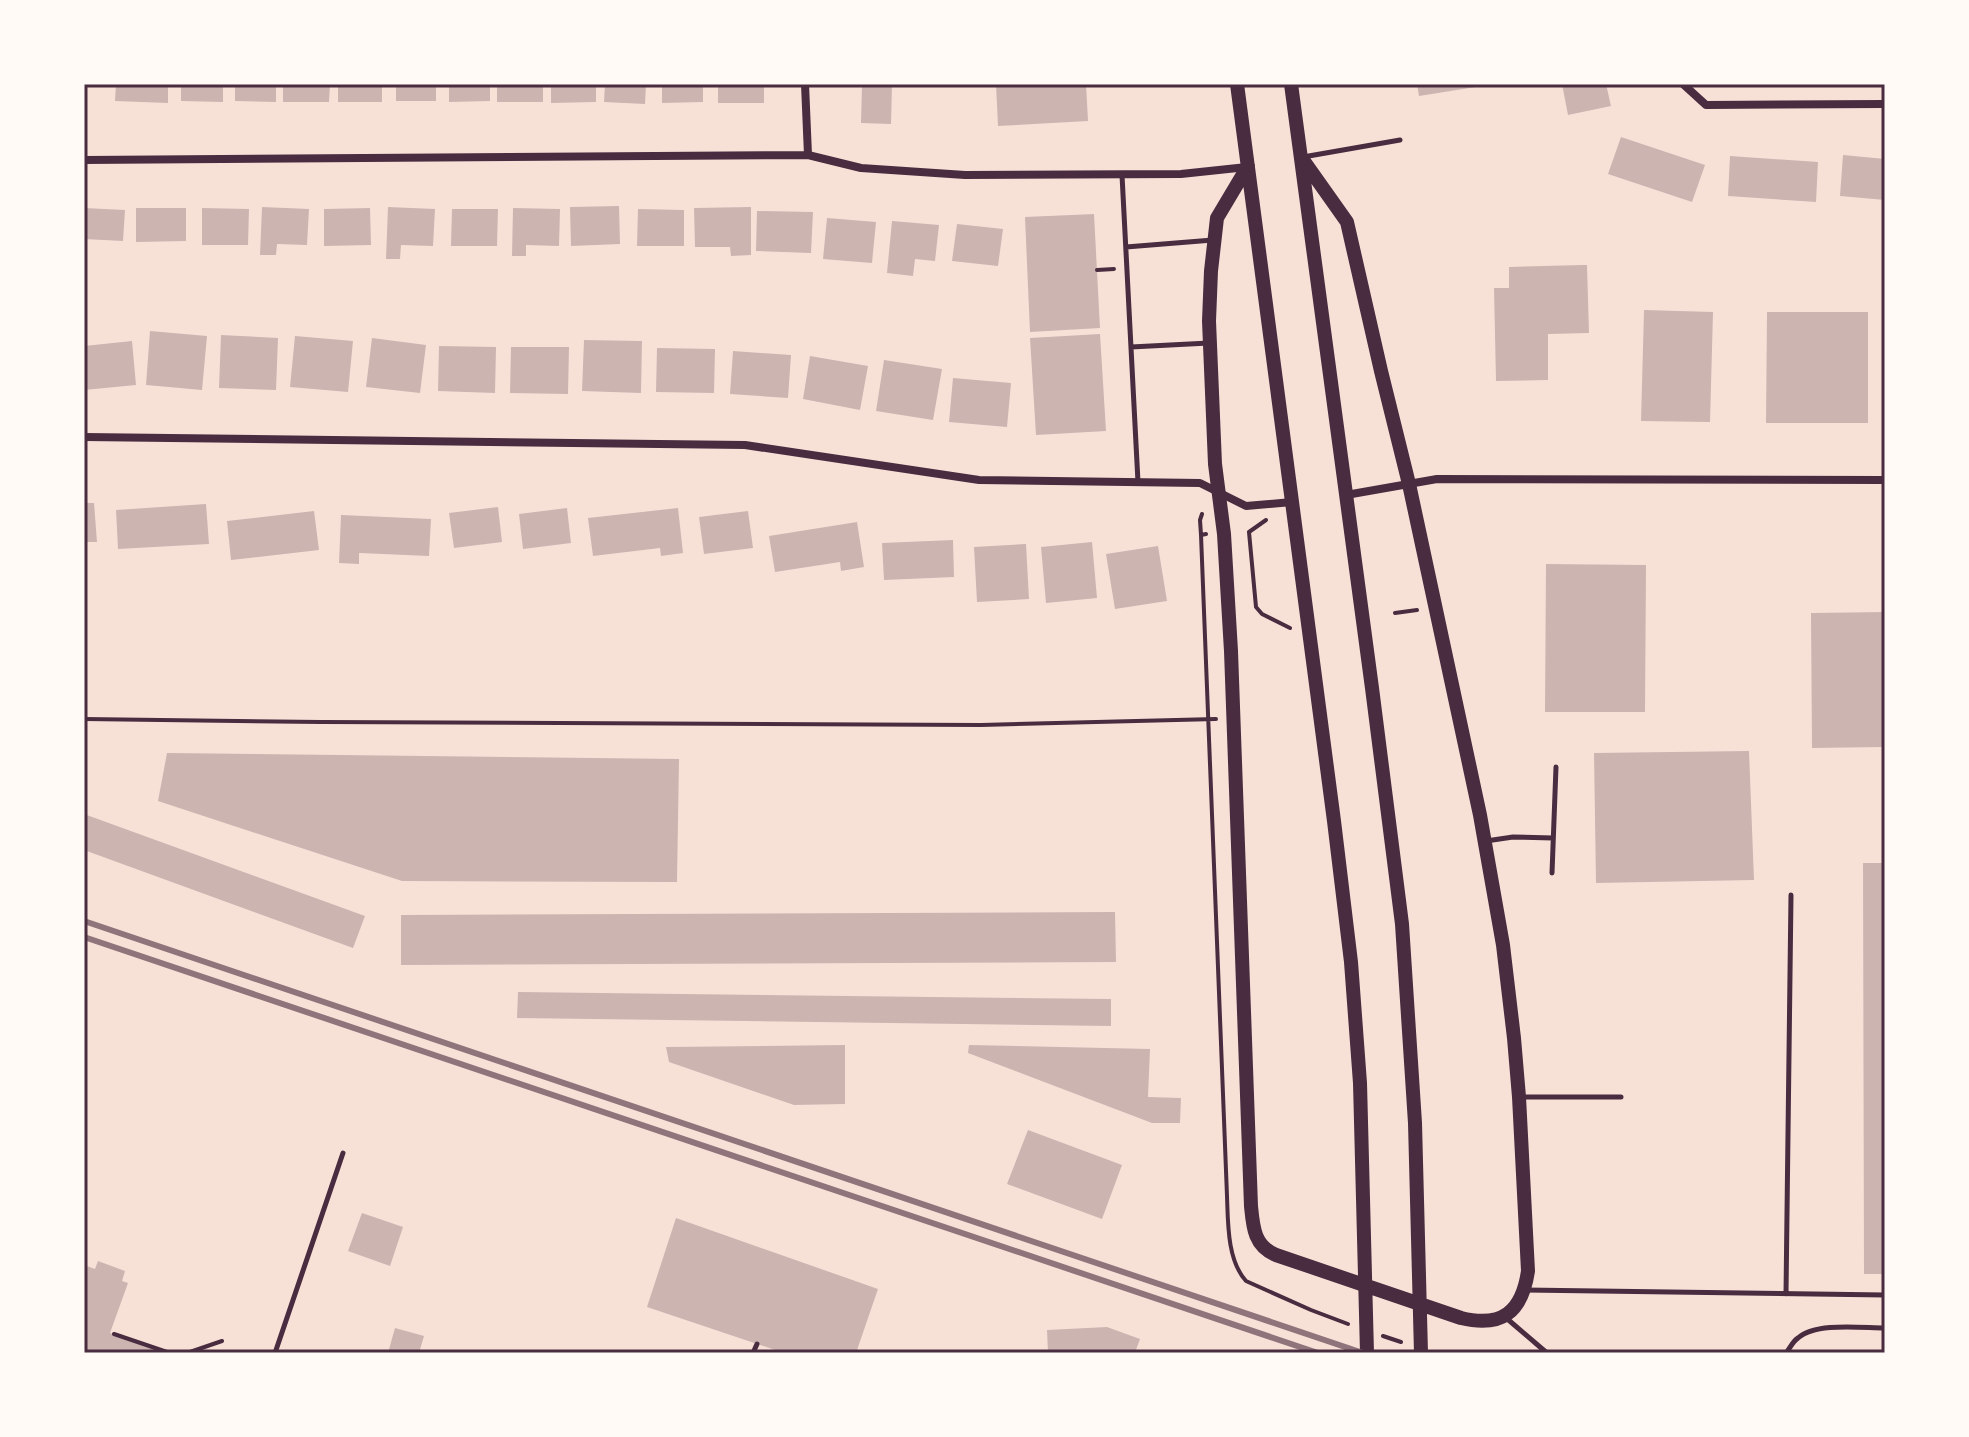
<svg xmlns="http://www.w3.org/2000/svg" width="1969" height="1437" font-family="Roboto,sans-serif">
<style>
.building{fill:#ccb4b1}
.lines{fill:none;stroke-linecap:round;stroke-linejoin:round}
.path{stroke:#4a2c40;stroke-width:4}
.service{stroke:#4a2c40;stroke-width:5}
.minor{stroke:#4a2c40;stroke-width:8}
.secondary{stroke:#4a2c40;stroke-width:14}
.rail{stroke:#8f747c;stroke-width:6}
.neatline{fill:none;stroke:#4a2c40;stroke-width:3}
</style>
<rect width="100%" height="100%" fill="#f7e1d7"/>
<!-- building -->
<path class="building" d="M116 84H168V103L115 101Z
M181 84H223V102L181 101Z
M235 84H276V102L235 101Z
M283 84H330L329 102H283Z
M338 84H382V102H338Z
M396 84H436V101H396Z
M449 84H490V101L449 102Z
M497 84H543V102H497Z
M551 84H596V102L551 103Z
M605 84H646L645 104 604 102Z
M662 84H703V102L662 103Z
M718 84H764V103H718Z
M862 84H892L891 124 861 123Z
M996 84H1086L1088 121 998 126Z
M1417 84H1482V86L1419 96Z
M1562 84H1606L1611 106 1568 115Z
M1621 137 1705 165 1692 202 1608 174Z
M1843 155 1885 159V200L1840 196Z
M1730 156 1818 162 1816 202 1728 196Z
M619 206 620 244 571 246 570 207Z
M262 207 309 209 307 245 277 244 276 255H260Z
M388 207 435 209 433 246 401 245 400 259H386Z
M751 207V255L731 256 730 247H695L694 208Z
M84 208 125 210 123 241 84 239Z
M136 208H186V241L136 242Z
M202 208 249 209 248 245H202Z
M370 208 371 245 324 246V209Z
M513 208 560 209 559 246 526 245V256H512Z
M452 209H498L497 246H451Z
M638 209 684 210V246H637Z
M757 211 813 212 811 253 756 251Z
M1094 214 1100 328 1030 332 1025 217Z
M827 218 876 222 872 263 823 259Z
M892 221 939 225 935 261 915 259 913 276 887 273Z
M957 224 1003 229 998 266 952 261Z
M1583 265H1587L1589 333 1548 334V380L1496 381 1494 288H1509V267Z
M1644 310 1713 312 1710 422 1641 421Z
M1767 312H1868V423H1766Z
M150 331 207 336 202 390 146 385Z
M1100 334 1106 431 1036 435 1030 338Z
M221 335 278 338 276 390 219 388Z
M295 336 353 341 348 392 290 387Z
M372 338 426 345 420 393 366 387Z
M584 340 642 341 641 393 582 391Z
M132 341 136 385 84 390V346Z
M439 346 496 347 495 393 438 391Z
M511 347H569L568 394 510 393Z
M657 348 715 349 714 393 656 392Z
M733 351 791 355 788 398 730 394Z
M810 356 868 366 860 410 803 399Z
M884 360 942 369 933 420 876 411Z
M953 378 1011 383 1007 427 949 422Z
M84 503H94L97 542H84Z
M206 504 209 544 118 549 116 510Z
M498 507 502 542 454 548 449 513Z
M567 508 571 543 523 549 519 514Z
M678 508 683 553 661 556 660 548 593 556 588 518Z
M314 511 319 550 231 560 227 521Z
M748 511 753 548 704 554 699 517Z
M341 515 431 519 429 556 359 553V564L339 563Z
M857 522 864 567 841 571 840 562 775 572 769 536Z
M953 540 954 577 884 580 882 543Z
M1092 542 1097 598 1046 603 1041 547Z
M1026 544 1029 599 977 602 974 547Z
M1158 546 1167 601 1115 609 1106 554Z
M1546 564 1646 565 1645 712H1545Z
M1885 612V747L1812 748 1811 613Z
M1749 751 1754 880 1596 883 1594 753Z
M167 753 679 759 677 882 402 881 158 801Z
M84 814 365 916 353 948 84 850Z
M1863 863H1885V1274H1864Z
M1115 912 1116 962 401 965V915Z
M518 992 1111 999V1026L517 1018Z
M845 1045V1104L794 1105 669 1062 666 1047Z
M969 1045 1150 1049 1148 1097 1181 1098 1180 1123H1152L968 1053Z
M1028 1130 1122 1165 1102 1219 1007 1184Z
M362 1213 403 1227 390 1266 348 1251Z
M676 1218 878 1289 856 1353H784L647 1307Z
M98 1261 125 1271 122 1281 128 1283 110 1333 169 1353H84V1265L95 1269Z
M1107 1327 1140 1339 1136 1350 1143 1353H1048L1047 1330Z
M395 1328 424 1336 419 1353H388Z"/>
<g class="lines">
<!-- path -->
<path class="path" d="M1097 270 1114 269
M1249 532 1256 607 1262 614 1290 628
M1249 532 1266 520
M1206 534 1201 535 1227 1196C1228 1222 1227 1260 1246 1281L1311 1310 1348 1324
M1201 535 1200 520 1202 514
M1395 613 1417 610
M84 719 321 722 981 725 1216 719
M114 1334 170 1353
M1383 1336 1401 1342
M187 1353 222 1341"/>
<!-- service -->
<path class="service" d="M1303 157 1400 140
M1122 175 1138 482
M1126 247 1213 240
M1131 347 1209 343
M1486 841 1513 837 1553 838
M1552 873 1556 767
M1520 1097H1621
M1525 1290 1885 1295
M1786 1294 1791 895
M1505 1317 1547 1353
M275 1353 343 1153
M753 1353 757 1344
M1786 1353C1790 1348 1793 1341 1798 1338 1816 1322 1862 1328 1885 1328"/>
<!-- minor -->
<path class="minor" d="M805 84 808 155
M1683 84 1706 105 1885 104
M84 160 808 155 861 168 965 175 1181 174 1247 167
M84 437 745 445 979 480 1200 483 1246 506 1292 502
M1346 495 1437 479 1885 480"/>
<!-- secondary -->
<path class="secondary" d="M1237 84 1334 821 1351 962 1360 1083 1367 1353
M1291 84 1372 688 1402 924 1415 1123 1421 1353
M1248 166 1217 218 1211 271 1209 321 1215 464 1224 534 1231 651 1251 1206C1253 1227 1254 1246 1276 1255L1461 1318C1502 1328 1522 1312 1528 1271L1519 1097 1514 1038 1503 945 1480 815 1409 484 1381 371 1347 222 1301 157"/>
<!-- rail -->
<path class="rail" d="M84 921 1363 1353
M84 937 1318 1353"/>
</g>
<!-- border -->
<rect width="1969" height="1437" fill="none" stroke="#fffaf5" stroke-width="172"/>
<rect x="86" y="86" width="1797" height="1265" class="neatline"/>
</svg>
